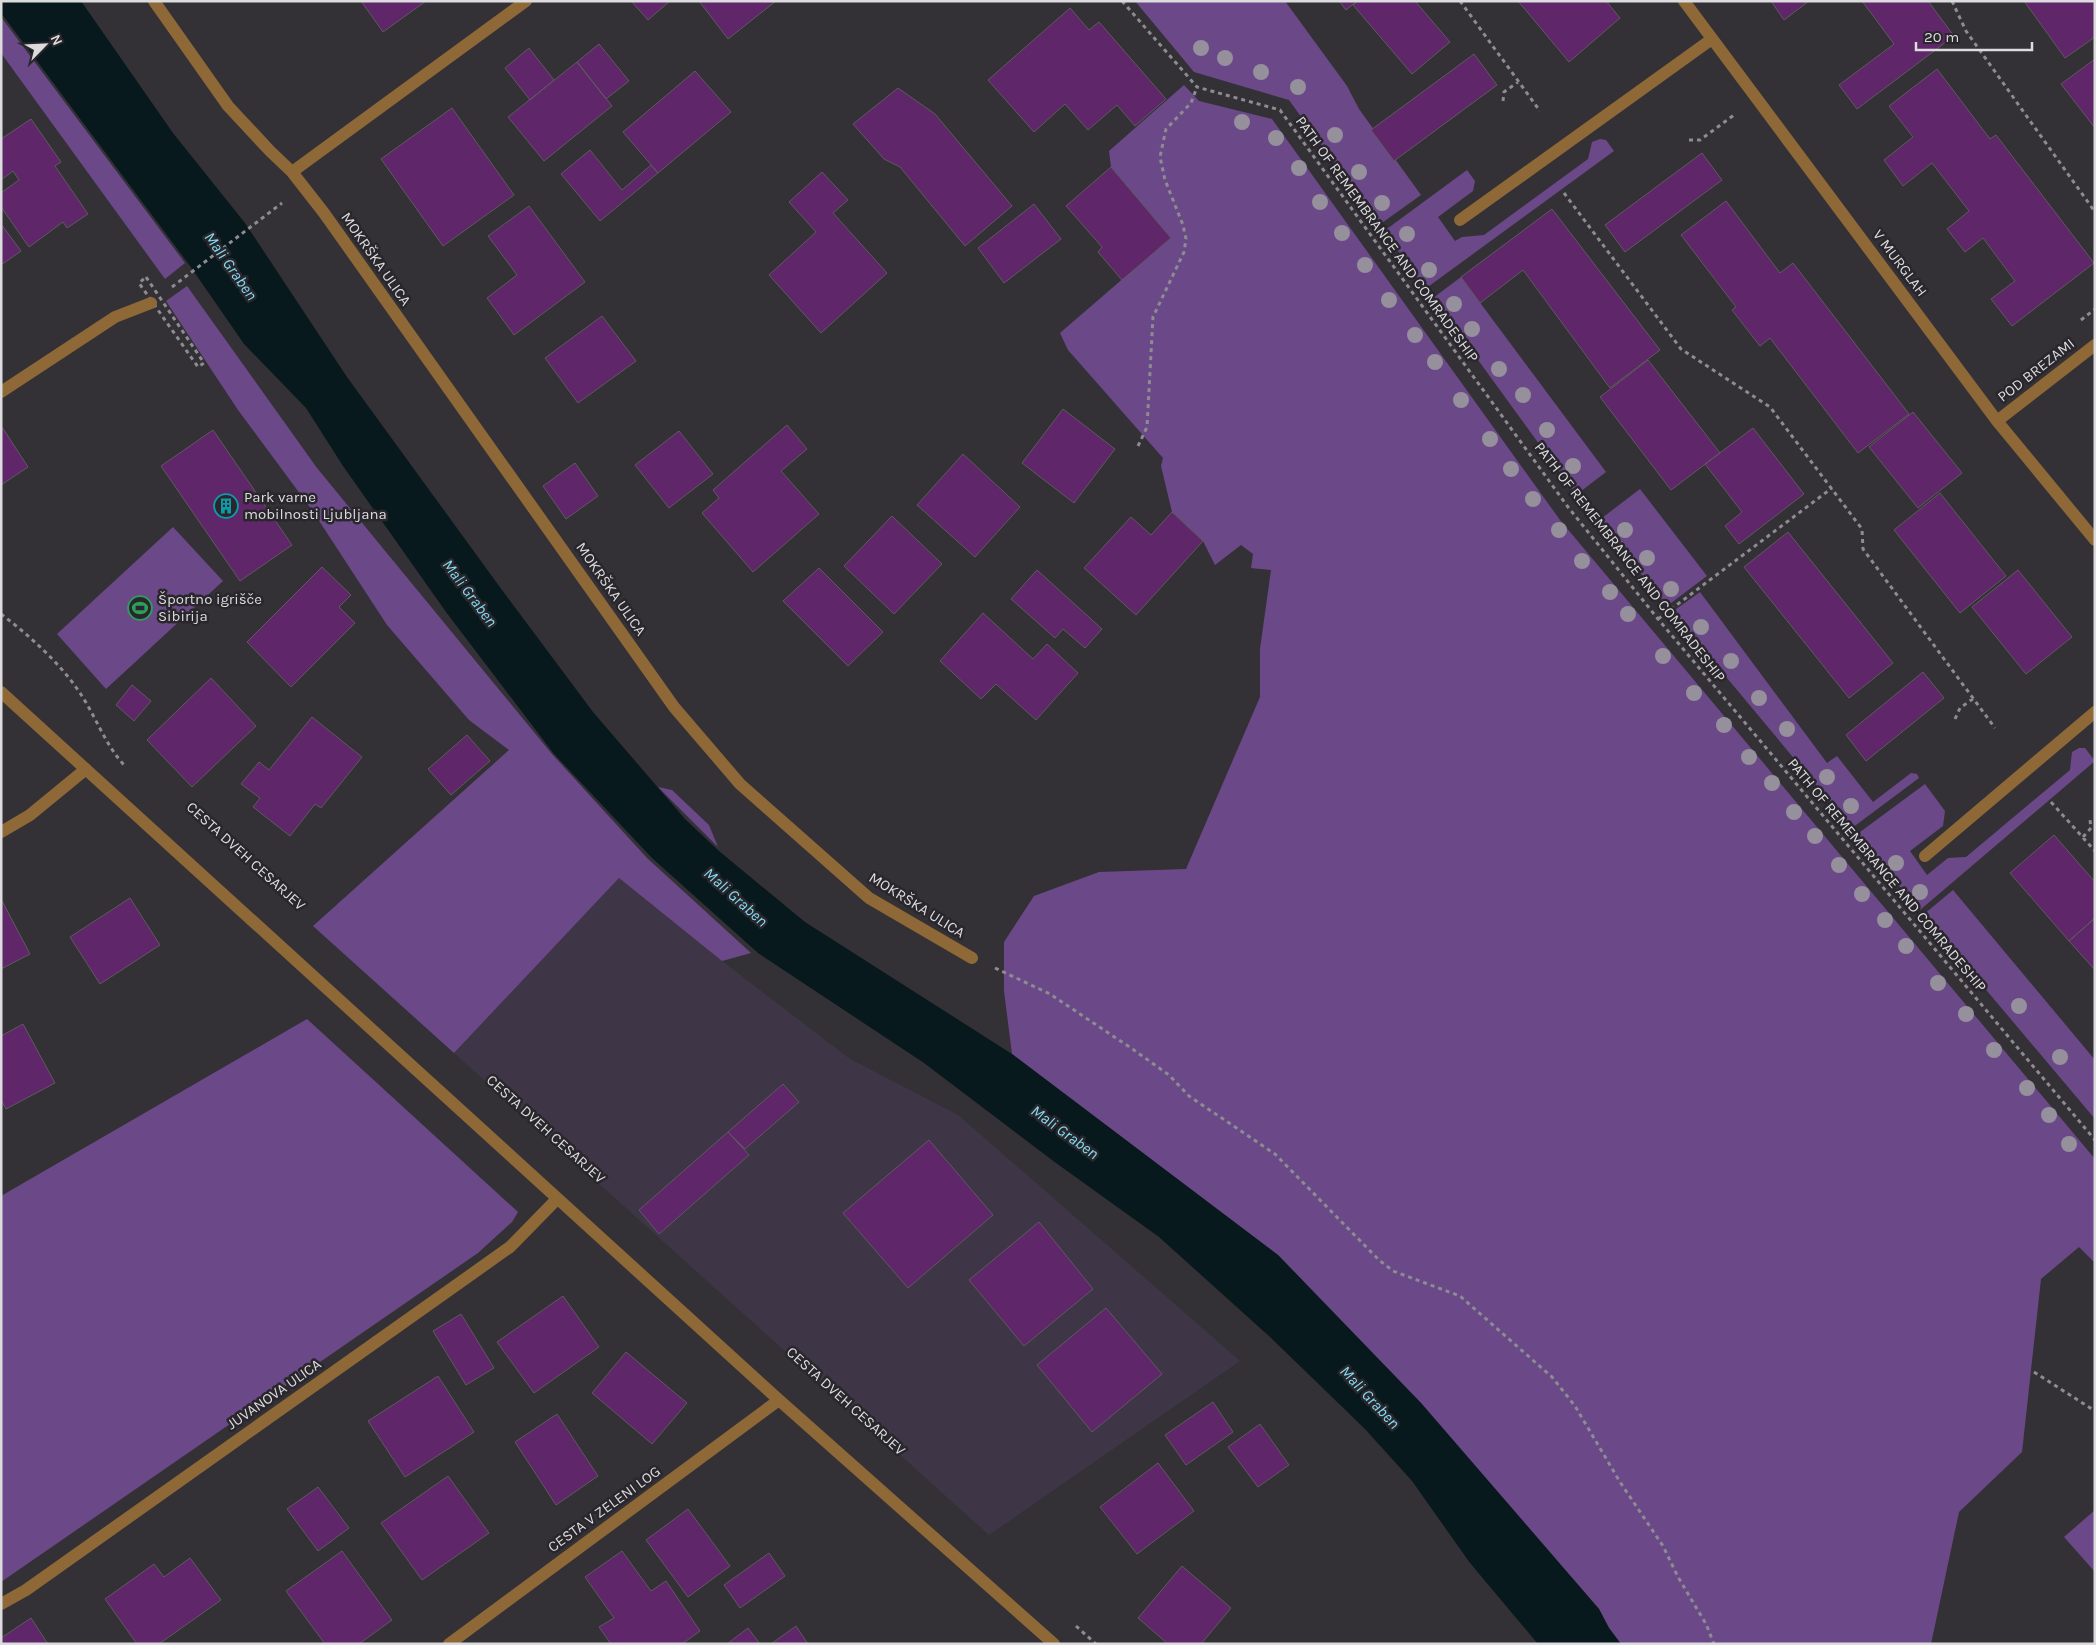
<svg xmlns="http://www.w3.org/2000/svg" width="2096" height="1645" font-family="Karla,sans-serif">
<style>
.industrial{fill:#3e3646}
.green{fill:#6b4989}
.water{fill:#08191e}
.building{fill:#5f276a;stroke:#5e5a5e}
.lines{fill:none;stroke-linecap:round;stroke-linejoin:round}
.path{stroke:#8d8c90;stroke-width:3;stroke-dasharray:4 4;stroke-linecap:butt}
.minor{stroke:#8e6836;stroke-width:12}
.tree{fill:#96909d}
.labels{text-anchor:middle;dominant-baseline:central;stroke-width:5;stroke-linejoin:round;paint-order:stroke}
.street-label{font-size:15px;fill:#dcdbde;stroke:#29272c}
.poi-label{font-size:15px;fill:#dcdbde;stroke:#29272c;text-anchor:start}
.water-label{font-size:16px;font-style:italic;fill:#82dcf3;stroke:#29272c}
</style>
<rect width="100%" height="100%" fill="#333136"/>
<!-- industrial -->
<path class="industrial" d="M619 878 722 961 850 1059 958 1115 1240 1361 989 1535 454 1053Z"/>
<!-- green -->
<path class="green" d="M1135 1H1285L1347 86 1359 109 1421 195 1379 225 1289 100 1194 72Z
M1 17 185 263 165 279 1 53Z
M1184 85 1199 101 1272 119 1560 520 2095 1159V1263L2079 1247 2041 1279 2022 1452 1959 1512 1931 1644H1621L1609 1628 1599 1609 1421 1403 1278 1255 1012 1054 1004 991V942L1034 896 1099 872 1186 869 1260 697V649L1271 570 1251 568 1253 554 1241 545 1215 565 1203 541 1172 512 1161 466 1163 458 1068 350 1060 333 1170 238 1111 167 1109 151Z
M1600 139 1606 140 1614 151 1425 289 1384 231 1467 170 1475 181 1473 191 1438 217 1455 241 1462 237 1484 235 1588 159 1592 142Z
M1461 277 1606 472 1576 495 1433 298Z
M187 286 317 468 552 754 647 858 751 953 722 961 619 878 454 1053 313 926 509 750 469 720 387 625 312 510 238 410 166 301Z
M1640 489 1707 576 1667 606 1598 521Z
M173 527 223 581 106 689 57 634Z
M1700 592 1827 763 1837 756 1873 802 1911 773 1917 774 1919 778 1852 828 1672 612Z
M2079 748H2085L2095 761 1920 910 1856 835 1925 784 1945 811 1943 826 1910 851 1927 875 1948 858 1966 857 2070 770 2072 752Z
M658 787 672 790 709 825 718 847Z
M1953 890 2095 1060V1119L1923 915Z
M307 1019 518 1212 512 1222 478 1253 1 1582V1196Z
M2095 1510V1572L2064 1537Z"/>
<!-- water -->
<path class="water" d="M1 1H81L173 133 245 223 347 377 502 590 593 712 685 819 719 851 805 922 1012 1054 1278 1255 1421 1403 1599 1609 1609 1628 1621 1644H1538L1470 1563 1412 1481 1365 1429 1270 1337 1159 1237 1056 1163 924 1063 758 953 652 858 554 754 446 612 343 466 306 408 244 344 190 266 1 13Z"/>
<!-- building -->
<path class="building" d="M361 1H426L383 32Z
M631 1H670L648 20Z
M699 1H776L728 39Z
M1339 1H1357L1346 10Z
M1358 1H1415L1450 42 1412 74 1353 5Z
M1518 1H1606L1620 18 1569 62Z
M1771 1H1809L1784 20Z
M1862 1H1928L1954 36 1857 109 1839 85 1894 44Z
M2024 1H2095V37L2065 58Z
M1070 8 1089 30 1099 22 1166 99 1135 126 1117 105 1088 130 1065 104 1034 132 988 80Z
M599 44 629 81 606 99 577 62Z
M529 48 554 80 530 100 505 68Z
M1474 54 1497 85 1394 161 1371 130Z
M2095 59V128L2061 84Z
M577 62 612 106 544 161 508 117Z
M1937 69 1990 139 1996 135 2094 263 2012 326 1991 299 2015 281 1983 238 1965 252 1947 229 1969 211 1932 163 1903 186 1884 160 1913 137 1889 106Z
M695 71 731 112 658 173 623 132Z
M898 88 935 114 1012 206 965 246 900 167 884 159 853 124Z
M452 108 514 195 443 246 381 159Z
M31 119 61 162 55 166 88 214 67 228 63 222 29 247 1 207V193L19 180 13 171 1 180V139Z
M590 150 622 190 651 165 658 173 600 221 561 174Z
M1702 153 1722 180 1625 252 1605 225Z
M1111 167 1171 238 1122 280 1098 252 1102 247 1066 206Z
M822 172 848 200 833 213 887 273 821 333 769 275 816 232 789 202Z
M1726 201 1780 273 1793 263 1909 414 1858 453 1770 338 1760 346 1732 310 1736 307 1681 235Z
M1034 204 1061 239 1004 283 978 248Z
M529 206 585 282 514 335 487 298 517 275 488 236Z
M1552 209 1660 350 1610 388 1523 270 1480 303 1461 277Z
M1 224 21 251 1 265Z
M602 316 636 361 578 403 545 358Z
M1648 360 1720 453 1671 490 1600 397Z
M1063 409 1115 449 1074 503 1022 463Z
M1913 412 1962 473 1918 508 1869 447Z
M787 425 807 449 781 471 819 514 753 572 702 513 719 498 713 490Z
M2 427 28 467 1 485V428Z
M1753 428 1804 494 1739 544 1725 526 1742 512 1705 464Z
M213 430 292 545 240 581 161 466Z
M679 431 713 474 669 508 635 465Z
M963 454 1020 507 975 557 917 505Z
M575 463 598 496 566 519 543 486Z
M1940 493 2006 576 1960 613 1894 530Z
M1172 512 1203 541 1136 615 1084 568 1131 517 1151 535Z
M892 516 942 564 894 614 844 566Z
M1788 532 1893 663 1849 698 1744 567Z
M322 567 351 595 339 607 355 623 291 687 247 642Z
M819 568 883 632 848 666 783 601Z
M1037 570 1102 629 1085 648 1063 629 1055 638 1011 599Z
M2018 570 2072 637 2026 674 1972 607Z
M983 613 1033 659 1047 644 1078 673 1036 720 996 684 981 699 940 661Z
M1923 672 1944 698 1866 761 1846 735Z
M211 678 256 726 192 787 147 740Z
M132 685 151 701 134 721 116 705Z
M312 717 362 757 321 808 315 804 290 836 253 807 260 798 241 784 259 762 269 770Z
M467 735 490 761 451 795 428 769Z
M2054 835 2095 882V918L2069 941 2010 873Z
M130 898 160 945 100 984 70 937Z
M1 899 30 954 1 969Z
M2095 918V970L2069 941Z
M23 1024 55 1083 6 1109 1 1100V1036Z
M783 1084 799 1102 745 1149 728 1132Z
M728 1132 749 1155 659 1234 639 1210Z
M929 1140 993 1215 908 1288 843 1213Z
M1039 1222 1093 1289 1024 1346 969 1280Z
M563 1296 599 1347 534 1393 497 1342Z
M1106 1308 1162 1374 1092 1432 1037 1365Z
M461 1314 494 1368 466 1385 433 1331Z
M626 1352 687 1403 652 1444 592 1393Z
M438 1376 474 1432 405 1477 368 1421Z
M1213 1402 1233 1432 1186 1465 1165 1435Z
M557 1414 598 1476 556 1505 515 1442Z
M1260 1424 1289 1465 1258 1487 1228 1447Z
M1158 1463 1194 1511 1137 1554 1100 1507Z
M448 1476 489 1533 422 1580 381 1523Z
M318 1487 349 1528 318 1551 287 1509Z
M688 1509 730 1566 688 1597 646 1540Z
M342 1551 392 1620 359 1644H325L286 1591Z
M622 1551 651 1591 666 1581 700 1631 682 1644H611L599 1627 614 1618 585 1577Z
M769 1553 785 1576 740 1608 724 1585Z
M190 1558 221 1600 159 1644H137L105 1599 154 1564 164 1577Z
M1182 1566 1231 1608 1201 1644H1168L1138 1618Z
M31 1618 48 1644H1V1638Z
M796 1626 808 1644H771Z
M748 1628 760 1644H727Z"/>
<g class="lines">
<!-- path -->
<path class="path" d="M1122 1 1197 87 1280 110 1568 507 1658 619 2095 1140
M1460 1 1540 111
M1952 1 1966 31 2095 212
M1503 101 1504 92 1518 82
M1689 140H1700L1734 115
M1564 193 1681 349 1770 407 1862 529 1863 549 1995 728
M146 277 204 363 198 367 139 283Z
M172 287 282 203
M2081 320 2095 309
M1138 446 1147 427 1153 317 1184 252 1186 239 1183 225 1165 180 1160 157 1166 129 1191 103 1197 87
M1 614C30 636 60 663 80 693 96 717 105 744 124 765
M1658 619 1832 488
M1955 719 1960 708 1974 698
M2051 802 2095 851
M2083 837 2091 828 2090 820
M995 968 1050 994 1131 1048 1169 1075 1189 1096 1275 1154 1379 1260 1393 1271 1460 1296 1552 1377 1575 1406 1620 1482 1663 1546 1678 1577 1706 1624 1714 1644
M2034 1372 2095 1411
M1076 1626 1096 1644"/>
<!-- minor -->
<path class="minor" d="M154 1 228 106 270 151 292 172 324 213 674 707 740 784 869 898 972 958
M1684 1 1997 421 2095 540
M292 172 526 1
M1460 220 1712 39
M1 392 115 317 151 303
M1997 421 2095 345
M1 692 779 1400 1054 1644
M1 832 30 815 86 769
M1925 856 2095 712
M1 1604 26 1590 510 1247 557 1199
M449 1644 779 1400"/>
</g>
<!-- trees -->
<g class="tree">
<circle cx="1201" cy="48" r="8"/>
<circle cx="1225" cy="58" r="8"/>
<circle cx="1261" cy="72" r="8"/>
<circle cx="1298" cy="87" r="8"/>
<circle cx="1242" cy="122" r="8"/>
<circle cx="1335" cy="135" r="8"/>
<circle cx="1276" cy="138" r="8"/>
<circle cx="1299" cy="168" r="8"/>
<circle cx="1359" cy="172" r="8"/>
<circle cx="1320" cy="202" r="8"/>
<circle cx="1382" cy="203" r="8"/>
<circle cx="1342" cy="233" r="8"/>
<circle cx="1407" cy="234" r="8"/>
<circle cx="1365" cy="265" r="8"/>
<circle cx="1429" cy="270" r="8"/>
<circle cx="1389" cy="300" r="8"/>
<circle cx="1454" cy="304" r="8"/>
<circle cx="1472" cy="329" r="8"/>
<circle cx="1415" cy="335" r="8"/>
<circle cx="1435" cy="362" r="8"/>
<circle cx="1499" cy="369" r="8"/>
<circle cx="1523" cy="395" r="8"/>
<circle cx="1461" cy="400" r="8"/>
<circle cx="1547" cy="430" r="8"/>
<circle cx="1490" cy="439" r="8"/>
<circle cx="1573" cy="466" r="8"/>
<circle cx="1511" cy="469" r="8"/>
<circle cx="1533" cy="499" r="8"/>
<circle cx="1559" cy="530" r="8"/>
<circle cx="1625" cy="530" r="8"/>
<circle cx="1647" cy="558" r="8"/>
<circle cx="1582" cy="561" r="8"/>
<circle cx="1671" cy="589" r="8"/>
<circle cx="1610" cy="592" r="8"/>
<circle cx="1628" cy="614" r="8"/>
<circle cx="1701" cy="627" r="8"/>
<circle cx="1663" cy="656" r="8"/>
<circle cx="1731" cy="661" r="8"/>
<circle cx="1694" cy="693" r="8"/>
<circle cx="1759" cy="698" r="8"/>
<circle cx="1724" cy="725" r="8"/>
<circle cx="1787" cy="729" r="8"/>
<circle cx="1749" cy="757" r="8"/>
<circle cx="1827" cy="777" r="8"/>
<circle cx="1772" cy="783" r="8"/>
<circle cx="1851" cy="806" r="8"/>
<circle cx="1794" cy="812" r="8"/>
<circle cx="1815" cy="836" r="8"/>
<circle cx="1896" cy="863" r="8"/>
<circle cx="1839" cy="865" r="8"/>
<circle cx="1920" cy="892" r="8"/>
<circle cx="1862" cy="894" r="8"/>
<circle cx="1885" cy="920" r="8"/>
<circle cx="1906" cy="946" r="8"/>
<circle cx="1938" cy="983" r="8"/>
<circle cx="2019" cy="1006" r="8"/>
<circle cx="1966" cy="1014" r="8"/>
<circle cx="1994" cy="1050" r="8"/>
<circle cx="2060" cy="1057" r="8"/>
<circle cx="2027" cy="1088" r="8"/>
<circle cx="2049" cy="1115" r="8"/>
<circle cx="2069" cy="1144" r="8"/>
</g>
<!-- icons -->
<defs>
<g id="building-ring" transform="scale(1.25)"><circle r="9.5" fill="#29272c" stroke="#0f9aa8" stroke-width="1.5"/><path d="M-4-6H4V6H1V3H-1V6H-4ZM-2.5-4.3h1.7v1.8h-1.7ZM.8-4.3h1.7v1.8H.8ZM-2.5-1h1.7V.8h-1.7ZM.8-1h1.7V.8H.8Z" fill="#0f9aa8"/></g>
<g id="stadium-ring" transform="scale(1.25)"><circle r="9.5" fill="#29272c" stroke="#2e9e5b" stroke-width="1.5"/><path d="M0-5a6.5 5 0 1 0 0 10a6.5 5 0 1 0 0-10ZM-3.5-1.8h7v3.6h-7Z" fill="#2e9e5b"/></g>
</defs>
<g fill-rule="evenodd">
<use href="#building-ring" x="226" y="506"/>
<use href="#stadium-ring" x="140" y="608"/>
</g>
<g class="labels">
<!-- street labels -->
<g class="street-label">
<text transform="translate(1387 239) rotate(54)">PATH OF REMEMBRANCE AND COMRADESHIP</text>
<text transform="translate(376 259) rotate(55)">MOKRŠKA ULICA</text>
<text transform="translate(1900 263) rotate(53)">V MURGLAH</text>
<text transform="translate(2036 370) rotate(-38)">POD BREZAMI</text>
<text transform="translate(1630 562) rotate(52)">PATH OF REMEMBRANCE AND COMRADESHIP</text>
<text transform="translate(611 589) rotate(55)">MOKRŠKA ULICA</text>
<text transform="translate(246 856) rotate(42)">CESTA DVEH CESARJEV</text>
<text transform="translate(1887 875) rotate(50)">PATH OF REMEMBRANCE AND COMRADESHIP</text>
<text transform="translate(917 905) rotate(32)">MOKRŠKA ULICA</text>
<text transform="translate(546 1129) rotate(42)">CESTA DVEH CESARJEV</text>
<text transform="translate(274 1394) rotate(-35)">JUVANOVA ULICA</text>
<text transform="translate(846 1401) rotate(42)">CESTA DVEH CESARJEV</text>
<text transform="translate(604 1509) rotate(-36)">CESTA V ZELENI LOG</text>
</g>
<!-- poi labels -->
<g class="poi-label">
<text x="244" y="497">Park varne<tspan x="244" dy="17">mobilnosti Ljubljana</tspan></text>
<text x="158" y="599">Športno igrišče<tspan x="158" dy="17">Sibirija</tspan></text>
</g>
<!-- water labels -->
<g class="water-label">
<text transform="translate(231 266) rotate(55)">Mali Graben</text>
<text transform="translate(470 593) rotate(53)">Mali Graben</text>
<text transform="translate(736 897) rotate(42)">Mali Graben</text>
<text transform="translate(1065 1132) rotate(36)">Mali Graben</text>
<text transform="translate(1370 1397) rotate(47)">Mali Graben</text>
</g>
</g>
<!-- border -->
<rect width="2096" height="1645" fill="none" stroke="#dcdbde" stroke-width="5"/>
<!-- north arrow -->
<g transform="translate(45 45) rotate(66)" stroke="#29272c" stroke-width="4" paint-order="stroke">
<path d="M0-4L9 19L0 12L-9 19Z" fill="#dcdbde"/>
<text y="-8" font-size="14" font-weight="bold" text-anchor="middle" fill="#dcdbde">N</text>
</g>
<!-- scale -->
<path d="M1916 42v8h116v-8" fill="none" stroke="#dcdbde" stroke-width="2.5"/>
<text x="1924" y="42" font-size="15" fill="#dcdbde" stroke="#29272c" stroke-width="4" paint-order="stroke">20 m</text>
</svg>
